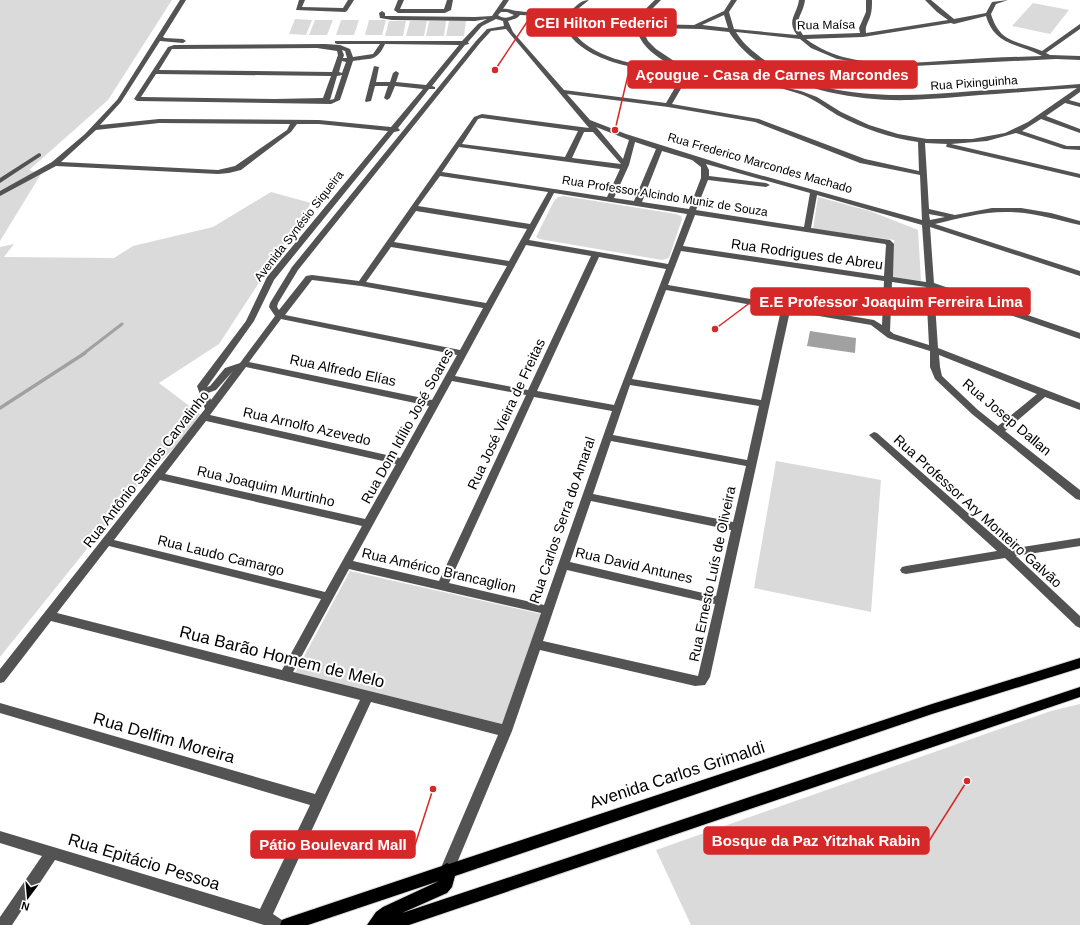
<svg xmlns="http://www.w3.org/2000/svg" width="1080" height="925" font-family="Helvetica,sans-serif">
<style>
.green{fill:#dadada}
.water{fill:#a1a1a1}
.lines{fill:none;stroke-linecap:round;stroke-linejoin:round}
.stream-far1{stroke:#a1a1a1;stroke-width:3}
.stream{stroke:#a1a1a1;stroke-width:3.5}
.major-casing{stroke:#dbdbdb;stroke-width:2}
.minor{fill:#535353;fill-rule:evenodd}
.major{fill:#000;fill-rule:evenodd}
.labels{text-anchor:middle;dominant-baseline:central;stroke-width:4;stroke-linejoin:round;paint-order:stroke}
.far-street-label{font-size:12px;fill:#000;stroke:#fff}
.street-label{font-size:14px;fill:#000;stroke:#fff}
.near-street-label{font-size:17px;fill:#000;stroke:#fff}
.leader{fill:none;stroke:#d62828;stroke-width:1.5}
.callout-dot{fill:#d62828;stroke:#fff;stroke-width:1.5}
.callout{fill:#d62828;stroke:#d62828;stroke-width:1.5}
.callout-label{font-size:15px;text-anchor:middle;font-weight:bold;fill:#fff}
</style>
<rect width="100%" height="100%" fill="#fff"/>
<!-- green -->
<path class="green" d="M0 0H172L108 100 29 170 41 174 0 241Z
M1033 3 1069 10 1050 34 1012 26Z
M295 19 312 20 306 35 289 34Z
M315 20H333L327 35H309Z
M341 20H359L354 35H336Z
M369 20H386L382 35H365Z
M389 21H406L403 36H385Z
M410 21H427L424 36H406Z
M429 21H446L444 36H426Z
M449 21H466L464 36H446Z
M271 192 311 203 219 344 159 383 204 417 140 483 0 657V247L14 244 4 257 114 258 133 246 213 227Z
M564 196 676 214 681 216 682 219 669 258 662 260 539 239 536 237 554 201 558 197Z
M818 197 870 211 918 230 921 281 893 279 894 240 813 229Z
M776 461 881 480 871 612 754 588Z
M350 571 541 614 502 724 295 673Z
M1080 704V925H691L656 850 1051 711Z"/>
<!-- water -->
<path class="water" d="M810 331 856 338 855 353 807 346Z"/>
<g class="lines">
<!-- stream-far1 -->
<path class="stream-far1" d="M83 354 122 324"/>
<!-- stream -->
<path class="stream" d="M0 408 85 353"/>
<!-- major casing -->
<g class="major-casing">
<path id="major" d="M1080 658V668L932 714 455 876 452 887 447 893 402 913 1080 687V697L409 925H367L376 912 383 907 439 881 308 925H280L282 920 287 918 442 866 447 863 449 864 932 704Z"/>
</g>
<!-- minor -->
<path class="minor" d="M180 0H186L163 37 165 38 183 39 186 41 183 43 160 41 121 102 100 125 159 119 319 120 391 127 423 89 395 86 390 98 387 100 384 98 388 86H375L371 101 366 102 365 101 374 66 379 67 376 82H390L393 73 396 71 399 73 396 82 426 85 459 45 385 44C377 62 370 58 353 61L340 100 331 104 137 101 134 99 168 47 174 45 325 44 340 45 350 49 353 57 373 54 380 44H337L335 43V41H462L478 24 487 19 475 21 392 20 380 18 379 13 382 11 385 13V16H392L475 17 492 16 503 0H509L503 9C508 8 512 11 518 11 533 13 552 13 568 11 576 9 578 0 589 0L573 13 568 21C582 60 642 66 678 70 663 60 637 47 637 26 638 16 648 6 655 0H661L648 13 644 24 694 25 724 11 731 0H737L729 12 734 29 797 35C786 20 797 15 799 0H805C803 16 792 20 803 35L860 33 859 28 866 12V0H872C872 6 872 11 870 17 868 23 865 26 866 33L948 20 937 12 925 0H931L954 19 986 13 992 2 1008 0 996 4 991 14C1000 44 1017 40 1042 51L1080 24V29L1046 53 1050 55 1080 56V60L1056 59 913 66H882L837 59 811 48 800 39 736 32C742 42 750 49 759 56 819 103 902 97 974 91 1010 89 1045 87 1080 84V92L1069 100 1080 103V107L1065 103 1046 116 1080 129V133L1041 119 1022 131 1067 146H1080V150L1064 149 1016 133 987 141 951 144 1080 174V178L947 147 946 146 947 144 925 143 929 209 955 215 992 208H1021L1051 213 1080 221V225C1057 220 1035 213 1011 212 985 211 960 218 935 224L1080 271V276L930 227 934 283 1080 333V339L934 289 938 348 1080 403V410L1045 397 1005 431 1080 490V500L1076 499 972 414 935 379 930 367V351L888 338 871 325 790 311 710 677 705 685 695 686 540 650 512 731 452 875 447 877 442 875 440 870 498 735 371 702 273 914 282 920 284 925H264L55 860 12 925H0V917L42 856 0 843V831L260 909 310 805 0 713V703L315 794 360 700 51 621 4 682 0 683V669L205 409 197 386 246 321 267 277 388 131 319 124H297L291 132 241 170 229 173 218 174 56 166 0 196V191L52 162 85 134 117 100ZM501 12H507L514 15C508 18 503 19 498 15ZM567 14 562 21C577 64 644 70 683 74L666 103 564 90 513 32 508 21 517 18 520 15 542 16ZM724 15 728 28 702 25ZM986 16C995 46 1018 43 1042 56 1014 57 985 58 957 60 907 63 849 71 806 39L863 37 951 23 954 24ZM496 19 503 21 504 26 487 29 476 41 292 267 270 303 269 307 275 316 240 363 225 368 210 386 207 387 254 321 274 280 394 132 399 131 400 130 398 128 429 89H435V87L432 86 465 45 469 44 468 42 482 26ZM644 28 701 29 729 32C763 86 851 102 910 100 933 99 957 97 980 95 1012 93 1045 90 1077 88L1028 122 1005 133 972 139H927L898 134 869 125 841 112 817 97 801 91 748 79 689 71 656 49 648 41 644 33ZM506 29 589 128 482 114 474 117 359 281 312 275 306 276 279 310 277 307 278 303 298 270 480 43 491 31ZM317 48 337 51 338 55 332 72 159 70 172 49H174ZM342 50 345 51 347 58H343L344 55ZM342 61 346 62 342 73 339 72ZM156 74 331 76 323 98 275 99 141 97ZM342 75 334 99 330 100 337 76ZM689 75C727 79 767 82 803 95 815 100 826 108 837 115 862 128 890 138 918 142L919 171 865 159 759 119 672 104ZM567 94 668 107 755 122 860 163 920 175 922 220 731 167 626 134 590 120ZM482 118 578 131 565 157 462 144 478 119ZM159 123 290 124 287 130 235 166 218 170 61 162 96 130ZM596 127 629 140 623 159 598 129ZM584 132H593L621 164 572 158ZM635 142 656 149 634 201 614 198 629 165ZM459 147 620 169 607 197 442 172ZM662 151 692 160 701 167V178L689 209 642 202ZM706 164 810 193 804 227 696 210 708 180 766 187 770 185 766 183 709 176V170ZM440 176 548 192 530 224 418 206ZM554 193 687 214 668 264 529 240ZM817 195 922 225 926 282 893 277 894 244 890 240 811 228ZM416 211 527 229 509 261 394 242ZM929 214 945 217 930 220ZM695 215 885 244 886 245 884 276 683 246ZM526 245 591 256 528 390 455 376ZM391 247 507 266 486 303 366 282ZM681 251 884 281 882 325 874 320 668 285ZM599 257 666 269 614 405 537 391ZM312 280 361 286 483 308 460 350 285 315ZM892 282 926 287 929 345 894 334 890 331ZM666 290 781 310 761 400 632 379ZM281 319 457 355 432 400 249 362ZM939 355 1037 394 998 426 978 410 942 376 940 367ZM246 367 429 406 400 458 210 415ZM233 371 211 400 208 393 216 390ZM452 381 526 395 439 581 353 561ZM630 385 759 406 747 460 613 435ZM534 397 612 411 544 605 449 583ZM206 421 396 464 365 519 165 474ZM611 441 746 466 733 522 593 494ZM160 480 362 526 325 592 114 540ZM591 501 731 530 716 596 570 562ZM109 546 321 599 282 670 57 613ZM349 569 541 613 502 724 293 672ZM567 570 715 604 698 676 543 641Z
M299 0H305L302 7 343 8 348 0H354L347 11 345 12 296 10Z
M398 0H404L400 9H444L447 0H453L451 10 445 13H398L394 10Z
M39 153 41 154V156L0 183V178Z
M874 432 877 433 1009 549 1080 538V546L1016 556 1080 616V628L1076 626 1005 558 906 574 902 573 900 570 902 567 906 566 997 551 871 437 869 435Z"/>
<!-- major -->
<use href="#major" class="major"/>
</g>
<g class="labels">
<!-- far-street labels -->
<g class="far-street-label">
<text transform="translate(826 25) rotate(-1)">Rua Maísa</text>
<text transform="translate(974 83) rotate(-4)">Rua Pixinguinha</text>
<text transform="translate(760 163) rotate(16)">Rua Frederico Marcondes Machado</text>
<text transform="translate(665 196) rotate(9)">Rua Professor Alcindo Muniz de Souza</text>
<text transform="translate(299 226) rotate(-52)">Avenida Synésio Siqueira</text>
</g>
<!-- street labels -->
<g class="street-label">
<text transform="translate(807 254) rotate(8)">Rua Rodrigues de Abreu</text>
<text transform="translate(343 370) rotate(12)">Rua Alfredo Elías</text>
<text transform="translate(506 414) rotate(-65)">Rua José Vieira de Freitas</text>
<text transform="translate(1007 417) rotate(40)">Rua Josep Dallan</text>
<text transform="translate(307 426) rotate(13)">Rua Arnolfo Azevedo</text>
<text transform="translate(407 426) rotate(-61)">Rua Dom Idílio José Soares</text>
<text transform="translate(146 469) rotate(-52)">Rua Antônio Santos Carvalinho</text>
<text transform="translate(266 486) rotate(13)">Rua Joaquim Murtinho</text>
<text transform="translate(978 511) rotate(42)">Rua Professor Ary Monteiro Galvão</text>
<text transform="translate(562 520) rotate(-71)">Rua Carlos Serra do Amaral</text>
<text transform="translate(221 555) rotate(14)">Rua Laudo Camargo</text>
<text transform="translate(634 565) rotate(13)">Rua David Antunes</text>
<text transform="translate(439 570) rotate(13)">Rua Américo Brancaglion</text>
<text transform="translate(712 574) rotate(-78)">Rua Ernesto Luís de Oliveira</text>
</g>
<!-- near-street labels -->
<g class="near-street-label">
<text transform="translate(282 657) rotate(14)">Rua Barão Homem de Melo</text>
<text transform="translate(164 738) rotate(16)">Rua Delfim Moreira</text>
<text transform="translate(677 775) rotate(-18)">Avenida Carlos Grimaldi</text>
<text transform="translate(144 862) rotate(17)">Rua Epitácio Pessoa</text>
</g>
</g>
<!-- callouts -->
<path class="leader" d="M495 70L527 22M615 130L628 75M715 329L751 302M967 781L929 841M433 789L415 845"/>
<g class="callout-dot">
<circle cx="495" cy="70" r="4"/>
<circle cx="615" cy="130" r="4"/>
<circle cx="715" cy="329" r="4"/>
<circle cx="967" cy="781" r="4"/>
<circle cx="433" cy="789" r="4"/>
</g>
<g class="callout">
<rect x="527" y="9" width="149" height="27" rx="4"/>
<rect x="628" y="61" width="289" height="27" rx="4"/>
<rect x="751" y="288" width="279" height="27" rx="4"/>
<rect x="704" y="827" width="225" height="27" rx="4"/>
<rect x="251" y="831" width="164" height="27" rx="4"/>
</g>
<g class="callout-label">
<text x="601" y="28">CEI Hilton Federici</text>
<text x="772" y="80">Açougue - Casa de Carnes Marcondes</text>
<text x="891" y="307">E.E Professor Joaquim Ferreira Lima</text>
<text x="816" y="846">Bosque da Paz Yitzhak Rabin</text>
<text x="333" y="850">Pátio Boulevard Mall</text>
</g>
<!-- north arrow -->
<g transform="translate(28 897) rotate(196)" stroke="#ffffff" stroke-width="3" paint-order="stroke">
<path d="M0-3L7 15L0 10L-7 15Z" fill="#000000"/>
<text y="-6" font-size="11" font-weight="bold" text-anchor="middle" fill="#000000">N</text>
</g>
</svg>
